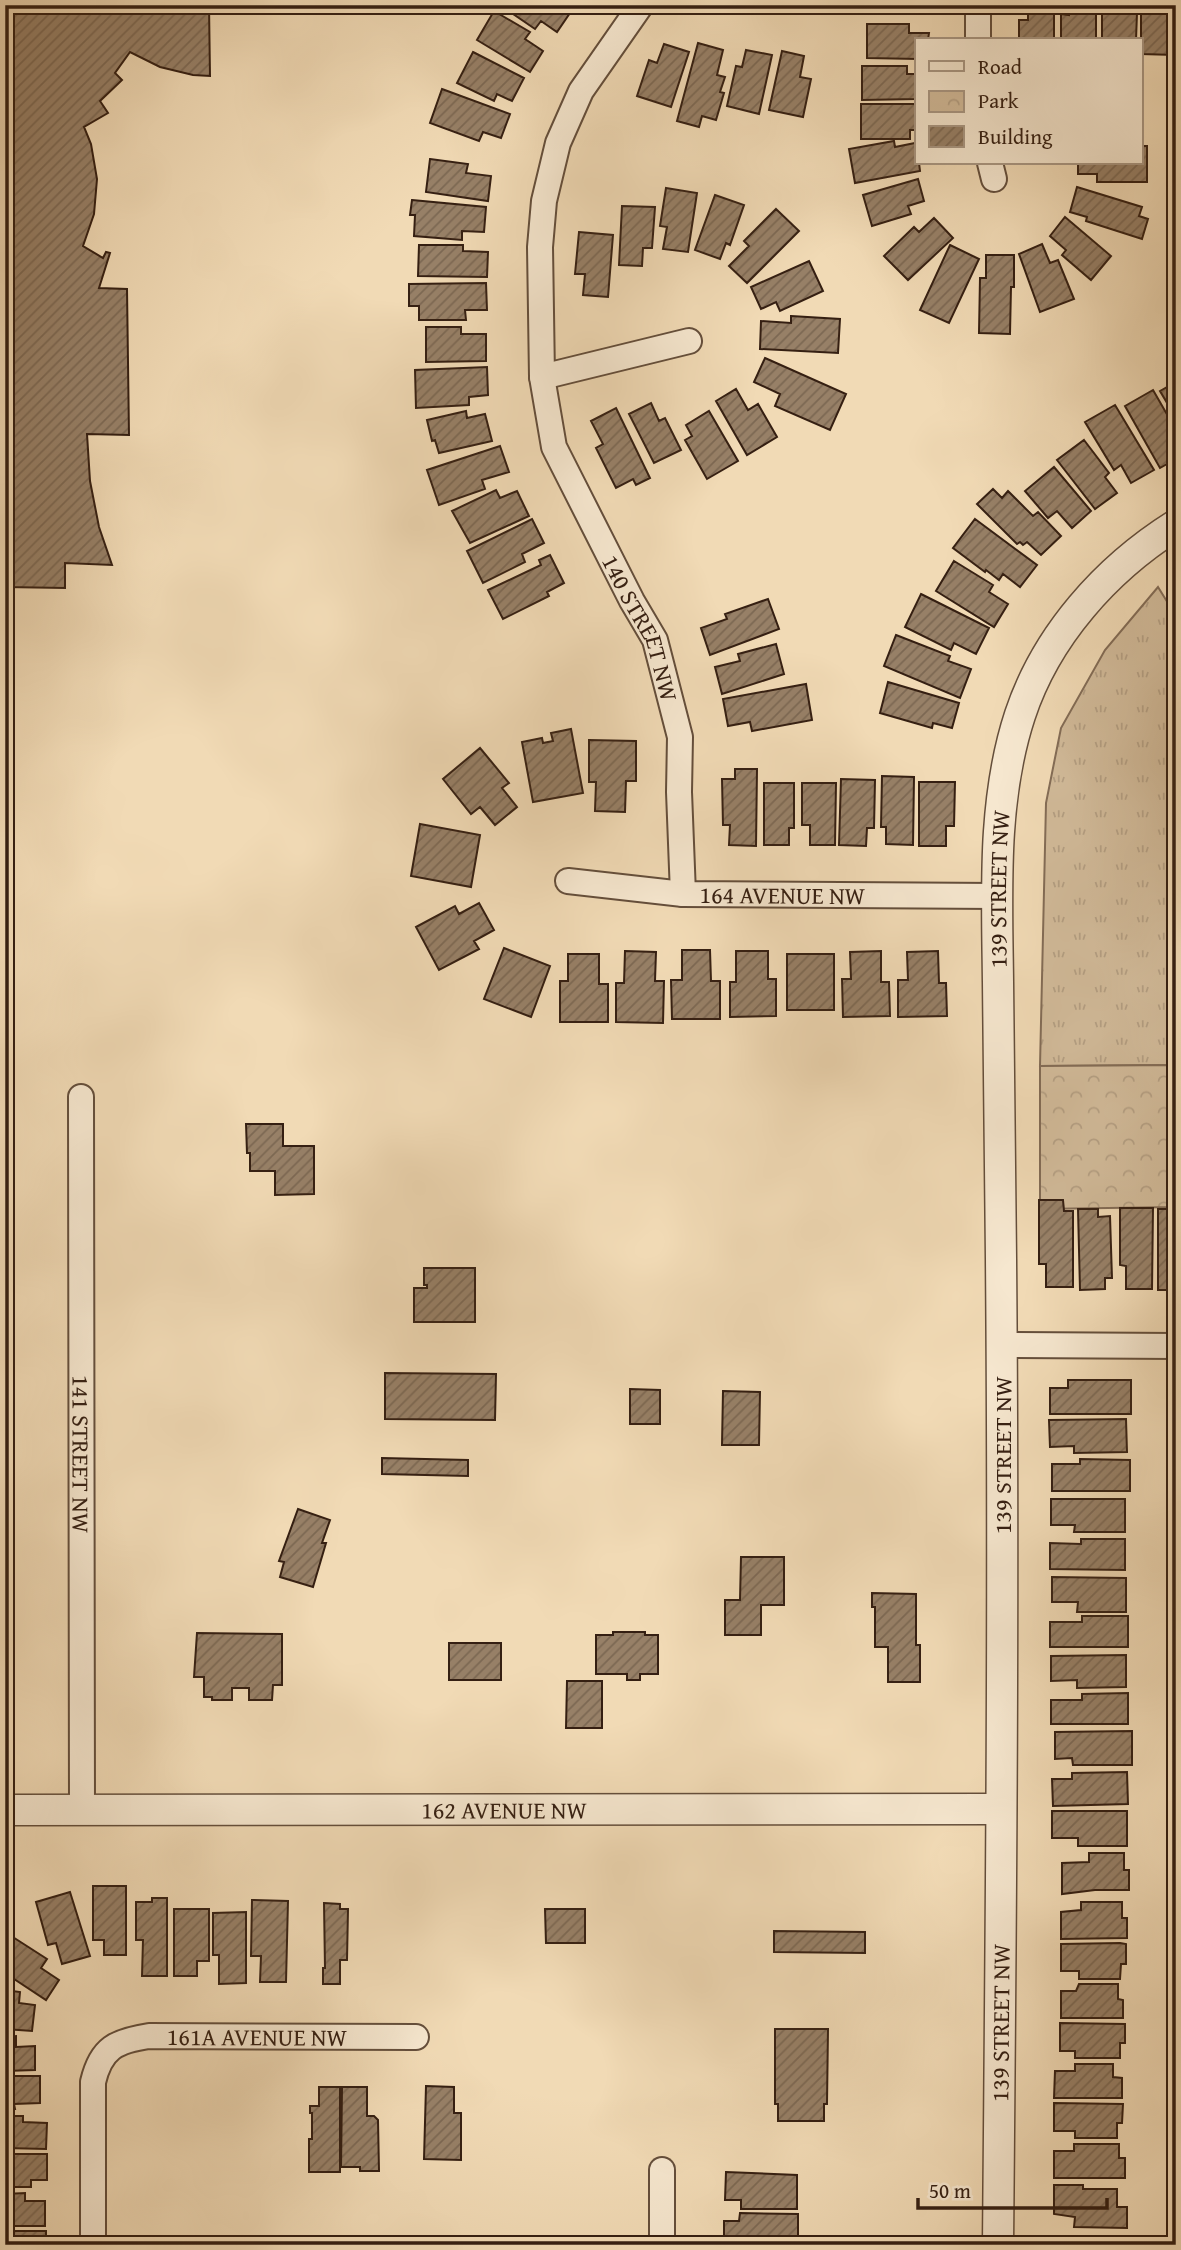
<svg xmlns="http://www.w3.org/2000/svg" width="1181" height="2250" font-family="'Gentium Book Plus',serif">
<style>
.grass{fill:url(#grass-tufts);stroke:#836c56;stroke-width:2}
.park{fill:url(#park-crowns);stroke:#836c56;stroke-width:2}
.building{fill:url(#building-hatch);stroke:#351f12;stroke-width:2}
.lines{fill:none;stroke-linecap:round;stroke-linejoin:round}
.minor-casing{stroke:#644e3b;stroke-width:28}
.tertiary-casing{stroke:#644e3b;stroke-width:33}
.minor{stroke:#f6e7cf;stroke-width:24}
.tertiary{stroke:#f6e7cf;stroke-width:30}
.labels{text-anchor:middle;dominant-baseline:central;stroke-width:5;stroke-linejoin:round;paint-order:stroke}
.street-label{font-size:24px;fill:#351f12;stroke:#f6e7cf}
</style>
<defs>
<pattern id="grass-tufts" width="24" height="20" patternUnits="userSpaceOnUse" patternTransform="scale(1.75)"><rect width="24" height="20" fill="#d1ba99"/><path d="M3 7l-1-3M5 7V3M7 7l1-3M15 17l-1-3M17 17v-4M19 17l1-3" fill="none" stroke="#b49f83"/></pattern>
<pattern id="park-crowns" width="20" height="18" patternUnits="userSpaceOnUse" patternTransform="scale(1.75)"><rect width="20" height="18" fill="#d1ba99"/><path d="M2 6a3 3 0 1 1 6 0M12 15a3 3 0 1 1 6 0" fill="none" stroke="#b49f83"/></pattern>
<pattern id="building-hatch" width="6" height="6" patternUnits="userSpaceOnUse" patternTransform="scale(1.75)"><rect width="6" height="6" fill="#978067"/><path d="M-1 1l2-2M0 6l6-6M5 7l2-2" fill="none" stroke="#7c6853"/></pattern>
</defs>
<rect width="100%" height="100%" fill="#f1dab5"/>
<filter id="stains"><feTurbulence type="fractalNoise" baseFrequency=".00286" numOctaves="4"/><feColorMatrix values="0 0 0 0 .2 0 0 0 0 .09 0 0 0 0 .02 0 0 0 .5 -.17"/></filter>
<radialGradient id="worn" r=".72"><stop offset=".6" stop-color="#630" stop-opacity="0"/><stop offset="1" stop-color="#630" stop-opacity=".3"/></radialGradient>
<!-- grass -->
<path class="grass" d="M1158 587 1176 616V1065L1040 1066 1046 803 1061 728 1105 650Z"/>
<!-- park -->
<path class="park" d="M1176 1065V1207L1040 1209V1066Z"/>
<!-- building -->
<path class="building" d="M5 5H209L210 76 193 75 160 67 130 52 115 73 122 80 100 101 108 113 84 127 91 144 97 179 94 214 83 246 103 258 106 252 110 253 99 288 127 289 129 435 87 434 90 481 99 527 112 565 65 563V588L5 587Z
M500 5H565L572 10 557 32 541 21 535 29Z
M1028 5H1054V40H1019V20H1028Z
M1069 5H1096V40H1061V14L1069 15Z
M1102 5H1128V13H1137L1136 40H1102Z
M1149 5H1176L1175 55 1141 54V14H1149Z
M494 11 530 32 525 39 543 51 530 72 477 40Z
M867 24H909V33H929L928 40H917V59L867 58Z
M698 43 723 50 717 75 725 77 720 92 724 93 716 120 702 116 699 127 677 121Z
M664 44 689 52 671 107 637 96 649 60 657 63Z
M746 50 772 55 759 114 727 106 736 66 742 67Z
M782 51 804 56 800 77 811 79 803 117 769 110Z
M473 52 524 78 512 101 497 94 494 101 457 83Z
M862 66H907V74H917V99L862 100Z
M442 89 510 114 501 138 483 132 479 141 430 123Z
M861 104H917V130H910V139H861Z
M894 141 895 147 915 143 917 163H919L920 171 855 183 849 149Z
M1141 146H1147V182H1097V174H1078V163H1141Z
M430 159 468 164 466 173 491 176 488 201 426 192Z
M918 179 924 201 908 206 911 214 872 226 863 195Z
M1077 187 1142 207 1139 216 1148 219 1142 239 1086 221 1087 217 1070 212Z
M666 188 697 193 688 252 663 249 667 227 660 226Z
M715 195 744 205 730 245 726 243 720 259 695 250Z
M412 200 486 207 484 232 462 231V240L414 236 415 215H410Z
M622 206 655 207 652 248H643L642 266 619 265Z
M776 209 799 231 747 283 729 266 749 246 744 241Z
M1065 217 1111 256 1091 280 1062 255 1066 250 1050 236Z
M934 218 953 238 908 280 884 256 914 227 919 232Z
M579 232 613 235 608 297 583 295 585 274H575Z
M1042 244 1050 263 1058 260 1074 299 1040 312 1019 254Z
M419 245H463V251L488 252 487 277 418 276Z
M950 245 979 259 949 323 920 310Z
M986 255H1014V287H1011L1010 334 979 333 980 278H986Z
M809 261 823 291 780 311 776 302 761 309 751 287Z
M486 283 487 310H465L466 320H419V306H409V284Z
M791 316 840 319 838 353 760 349 761 321 791 323Z
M426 327H461V334H486V361L426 362Z
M765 358 846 394 830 430 775 406 780 394 754 382Z
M487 367 488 395 469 397V405L416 408 415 370Z
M1176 382V418L1160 391Z
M736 389 748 410 758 404 777 437 747 455 716 401Z
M1153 390 1176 430V459L1160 468 1125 406Z
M651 403 659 421 665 418 681 450 654 463 629 414Z
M1115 405 1154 470 1131 483 1121 465 1114 470 1085 422Z
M616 408 650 478 636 485 633 479 616 488 596 448 603 444 591 421Z
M466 411 467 418 485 414 492 441 439 453 435 440 432 441 427 420Z
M709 411 738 461 707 479 685 440 692 436 686 425Z
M1084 440 1109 473 1105 477 1117 493 1095 509 1057 460Z
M500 446 509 472 482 480 485 489 439 505 427 470Z
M1054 467 1091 511 1072 528 1057 511 1048 518 1025 491Z
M993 489 1002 498 1008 491 1033 516 1038 512 1061 536 1041 555 1027 542 1023 545 1020 542 1017 544 977 504Z
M496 490 500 498 517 491 529 516 470 543 452 511Z
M532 519 544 543 522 554 525 562 483 583 467 551Z
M975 519 1037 565 1020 587 1003 574 999 580 986 570 985 572 953 548Z
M550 555 564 583 547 592 549 596 503 619 488 590 541 565 539 560Z
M954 561 993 585 989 592 1008 604 994 627 936 591Z
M921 594 989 628 976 654 954 643 951 650 905 627Z
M768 599 779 629 710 655 701 628 727 619 725 614Z
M896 635 950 656 948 661 971 669 960 698 884 666Z
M776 644 784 674 722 694 715 667 740 661 738 654Z
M888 682 959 703 952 728 933 723 932 728 880 713Z
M806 684 812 720 752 731 750 722 728 726 723 699Z
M571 729 583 793 533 802 522 742 542 738 543 743 553 741 551 733Z
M589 740 636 741V781H626L625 812 595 811 596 782H589Z
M480 748 509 783 502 788 517 807 495 825 480 807 471 814 443 779Z
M735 769H757L756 846 729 845 730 825H723L722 779H735Z
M882 776 914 777 913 845 886 844V827H881Z
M841 779 875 780 874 828H867L866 846 839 845Z
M919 782H955L954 826H946V846H919Z
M764 783H794V828H789V845H764Z
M802 783H836L835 845H810V825H802Z
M420 824 480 835 471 887 411 876Z
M479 903 494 930 474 941 479 949 439 970 416 927 455 906 459 914Z
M504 948 550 966 531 1017 484 999Z
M682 950H710L711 981H720V1019H672L671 980H682Z
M625 951 656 952 655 981H664L663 1023 616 1022V983H624Z
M736 951H768V979H776V1016L730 1017V982H736Z
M881 951V982H889L890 1016 843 1017 842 979H851L850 952Z
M938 951 939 983H946L947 1016 898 1017V980H908L907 952Z
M568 954H599V984H608V1022H560V981H568Z
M787 954H834V1010H787Z
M246 1124H283V1146H314V1194L275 1195V1171H250V1153H247Z
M1039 1200H1063L1064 1211H1073V1287H1046V1264H1039Z
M1120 1208H1153L1152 1289H1126V1266L1120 1265Z
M1078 1209H1098V1217L1110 1216 1112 1278H1105V1289L1080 1290Z
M1158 1209H1176V1290H1158Z
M424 1268H475V1322H414V1288H427V1285H424Z
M385 1373 496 1374 495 1420 385 1419Z
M1068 1380H1131V1414H1050V1388H1068Z
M630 1389 660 1390V1424H630Z
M723 1391 760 1392 759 1445H722Z
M1126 1419 1127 1452 1074 1453V1446L1050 1447 1049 1420Z
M382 1458 468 1460V1476L382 1474Z
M1080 1459 1130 1460V1491H1052V1464H1080Z
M1051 1499H1125V1532H1074L1075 1525H1051Z
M298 1509 330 1520 322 1543H326L313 1587 280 1577 284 1562 279 1561Z
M1081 1539H1125V1570L1050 1569V1543L1081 1544Z
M741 1557H784V1605H761V1635H725V1600H740Z
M1052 1577 1126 1578V1612H1077L1078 1602H1052Z
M872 1593 916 1594V1645H920V1682H888V1647H875V1607H872Z
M1082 1616H1128V1647H1050V1622H1082Z
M613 1632H645V1635H658V1674H640V1680H627V1674H596V1635H613Z
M197 1633 282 1634V1685H273L272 1700H249V1688H232V1700H212V1697H204V1677H194Z
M449 1643H501V1680H449Z
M1126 1655V1687L1077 1688V1680L1051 1681V1656Z
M567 1681H602V1728H566Z
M1128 1693V1724H1051V1700H1082V1694Z
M1132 1731V1765H1073L1072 1758 1055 1759V1732Z
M1127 1772 1128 1804 1053 1806 1052 1779H1072V1773Z
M1052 1811H1127V1846H1078V1838H1052Z
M1089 1853H1124V1870H1129V1890H1095L1062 1894V1863L1089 1862Z
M93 1886H126V1955H104V1940H93Z
M70 1892 90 1956 62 1964 56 1943 48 1945 36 1902Z
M152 1898H167V1976H142L143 1940H136V1902H152Z
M252 1900 288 1901 286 1982H260L261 1956H251Z
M1081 1902H1122V1918H1127V1938L1061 1939V1912L1081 1910Z
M324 1903 340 1904V1909H348L347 1960H340V1984H323V1968H325Z
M174 1909H209V1961H197V1976H174Z
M545 1909H585V1943H546Z
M246 1912V1983L219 1984V1955H213V1913Z
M774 1931 865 1932V1953L774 1952Z
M5 1932 47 1959 41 1968 59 1980 46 2000 5 1973Z
M1120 1943 1126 1944V1964H1121L1120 1979H1079V1971H1061V1944Z
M1079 1984H1118V1999L1123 2000V2018H1061V1991H1076Z
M5 1990 20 1992 19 2003 35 2005 32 2031 5 2029Z
M1060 2023 1125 2024V2043H1120V2058H1075V2051H1060Z
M775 2029H828L827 2104H824V2121H778V2104H775Z
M16 2036V2047L35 2046V2070L5 2071V2037Z
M1075 2064H1113V2077L1122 2078V2098H1054L1055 2071H1075Z
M5 2076H40V2103L14 2104 15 2109H5Z
M426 2086 454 2087V2113H461V2160L424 2159Z
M319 2087H340V2172H309V2139H312V2113H310V2106H319Z
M342 2087H367V2116H374L378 2120 379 2171H360V2167H341Z
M1054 2103 1123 2104 1122 2123H1117V2138H1075V2131H1054Z
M5 2116H23V2122L47 2123 46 2149 5 2148Z
M1074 2144H1119V2158H1125V2178H1054V2151H1074Z
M5 2154H47V2180H31V2187H5Z
M726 2172 797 2175V2209H741V2200H725Z
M1054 2185H1083V2189H1117V2207H1127V2228L1074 2227 1075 2217 1054 2214Z
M25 2193V2201H45V2226H5V2194Z
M740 2213 798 2214V2245H724V2221H739Z
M5 2231H46V2245H5Z
M1074 2237 1126 2238V2245H1074Z"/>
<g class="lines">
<!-- minor casing -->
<g class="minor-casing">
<g id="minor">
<path id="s1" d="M641 5 581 91 558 143 544 201 540 247 542 377 554 447 632 601 655 640 680 737 679 792 683 894"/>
<path d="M978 5V40"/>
<path d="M990 163 994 179"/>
<path d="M542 377 689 341"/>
<path id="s2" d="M568 881 683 894 998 896"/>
<path id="s3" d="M81 1097 82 1811"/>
<path d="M1002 1345 1176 1346"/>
<path id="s4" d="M93 2245V2082C101 2048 116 2041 149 2036L416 2037"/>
<path d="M662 2245V2170"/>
</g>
</g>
<!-- tertiary casing -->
<g class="tertiary-casing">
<g id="tertiary">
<path id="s5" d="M5 1810 1001 1809"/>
<path id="s6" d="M998 2245C1001 1916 1004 1588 1001 1259 1000 1167 999 1074 998 982 997 893 992 800 1020 715 1046 636 1106 569 1176 525"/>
</g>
</g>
<!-- minor -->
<use href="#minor" class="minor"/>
<!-- tertiary -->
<use href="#tertiary" class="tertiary"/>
</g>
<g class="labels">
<!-- street labels -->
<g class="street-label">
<text stroke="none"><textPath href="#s1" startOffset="670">140 STREET NW</textPath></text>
<text stroke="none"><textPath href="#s6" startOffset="1356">139 STREET NW</textPath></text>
<text stroke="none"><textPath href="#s2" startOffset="215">164 AVENUE NW</textPath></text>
<text stroke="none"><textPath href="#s3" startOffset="357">141 STREET NW</textPath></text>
<text transform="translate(1002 1455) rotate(-90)">139 STREET NW</text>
<text stroke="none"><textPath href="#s5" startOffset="499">162 AVENUE NW</textPath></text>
<text stroke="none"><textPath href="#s6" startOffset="222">139 STREET NW</textPath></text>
<text stroke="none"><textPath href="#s4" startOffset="350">161A AVENUE NW</textPath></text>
</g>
</g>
<!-- margin -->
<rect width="1181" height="2250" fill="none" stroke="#f1dab5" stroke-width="28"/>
<rect x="7" y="7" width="1167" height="2236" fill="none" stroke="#351f12" stroke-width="3.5"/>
<rect x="14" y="14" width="1153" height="2222" fill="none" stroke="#351f12" stroke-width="2"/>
<!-- legend -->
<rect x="915" y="38" width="228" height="126" fill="#f6e7cf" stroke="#a99783" stroke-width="2"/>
<rect x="929" y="61" width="35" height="10" fill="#f6e7cf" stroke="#a99783" stroke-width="2"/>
<text x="978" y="74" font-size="21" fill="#351f12">Road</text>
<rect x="929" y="91" width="35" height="21" fill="url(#park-crowns)" stroke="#a99783" stroke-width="2"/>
<text x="978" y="108" font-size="21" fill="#351f12">Park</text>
<rect x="929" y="126" width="35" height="21" fill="url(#building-hatch)" stroke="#a99783" stroke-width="2"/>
<text x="978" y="144" font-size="21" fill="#351f12">Building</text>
<!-- scale -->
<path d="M918 2198v10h189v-10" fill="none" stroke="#351f12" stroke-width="3.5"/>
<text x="929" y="2198" font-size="21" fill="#351f12" stroke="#f6e7cf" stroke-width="5" paint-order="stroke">50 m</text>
<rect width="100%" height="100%" filter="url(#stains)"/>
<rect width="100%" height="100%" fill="url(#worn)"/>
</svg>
